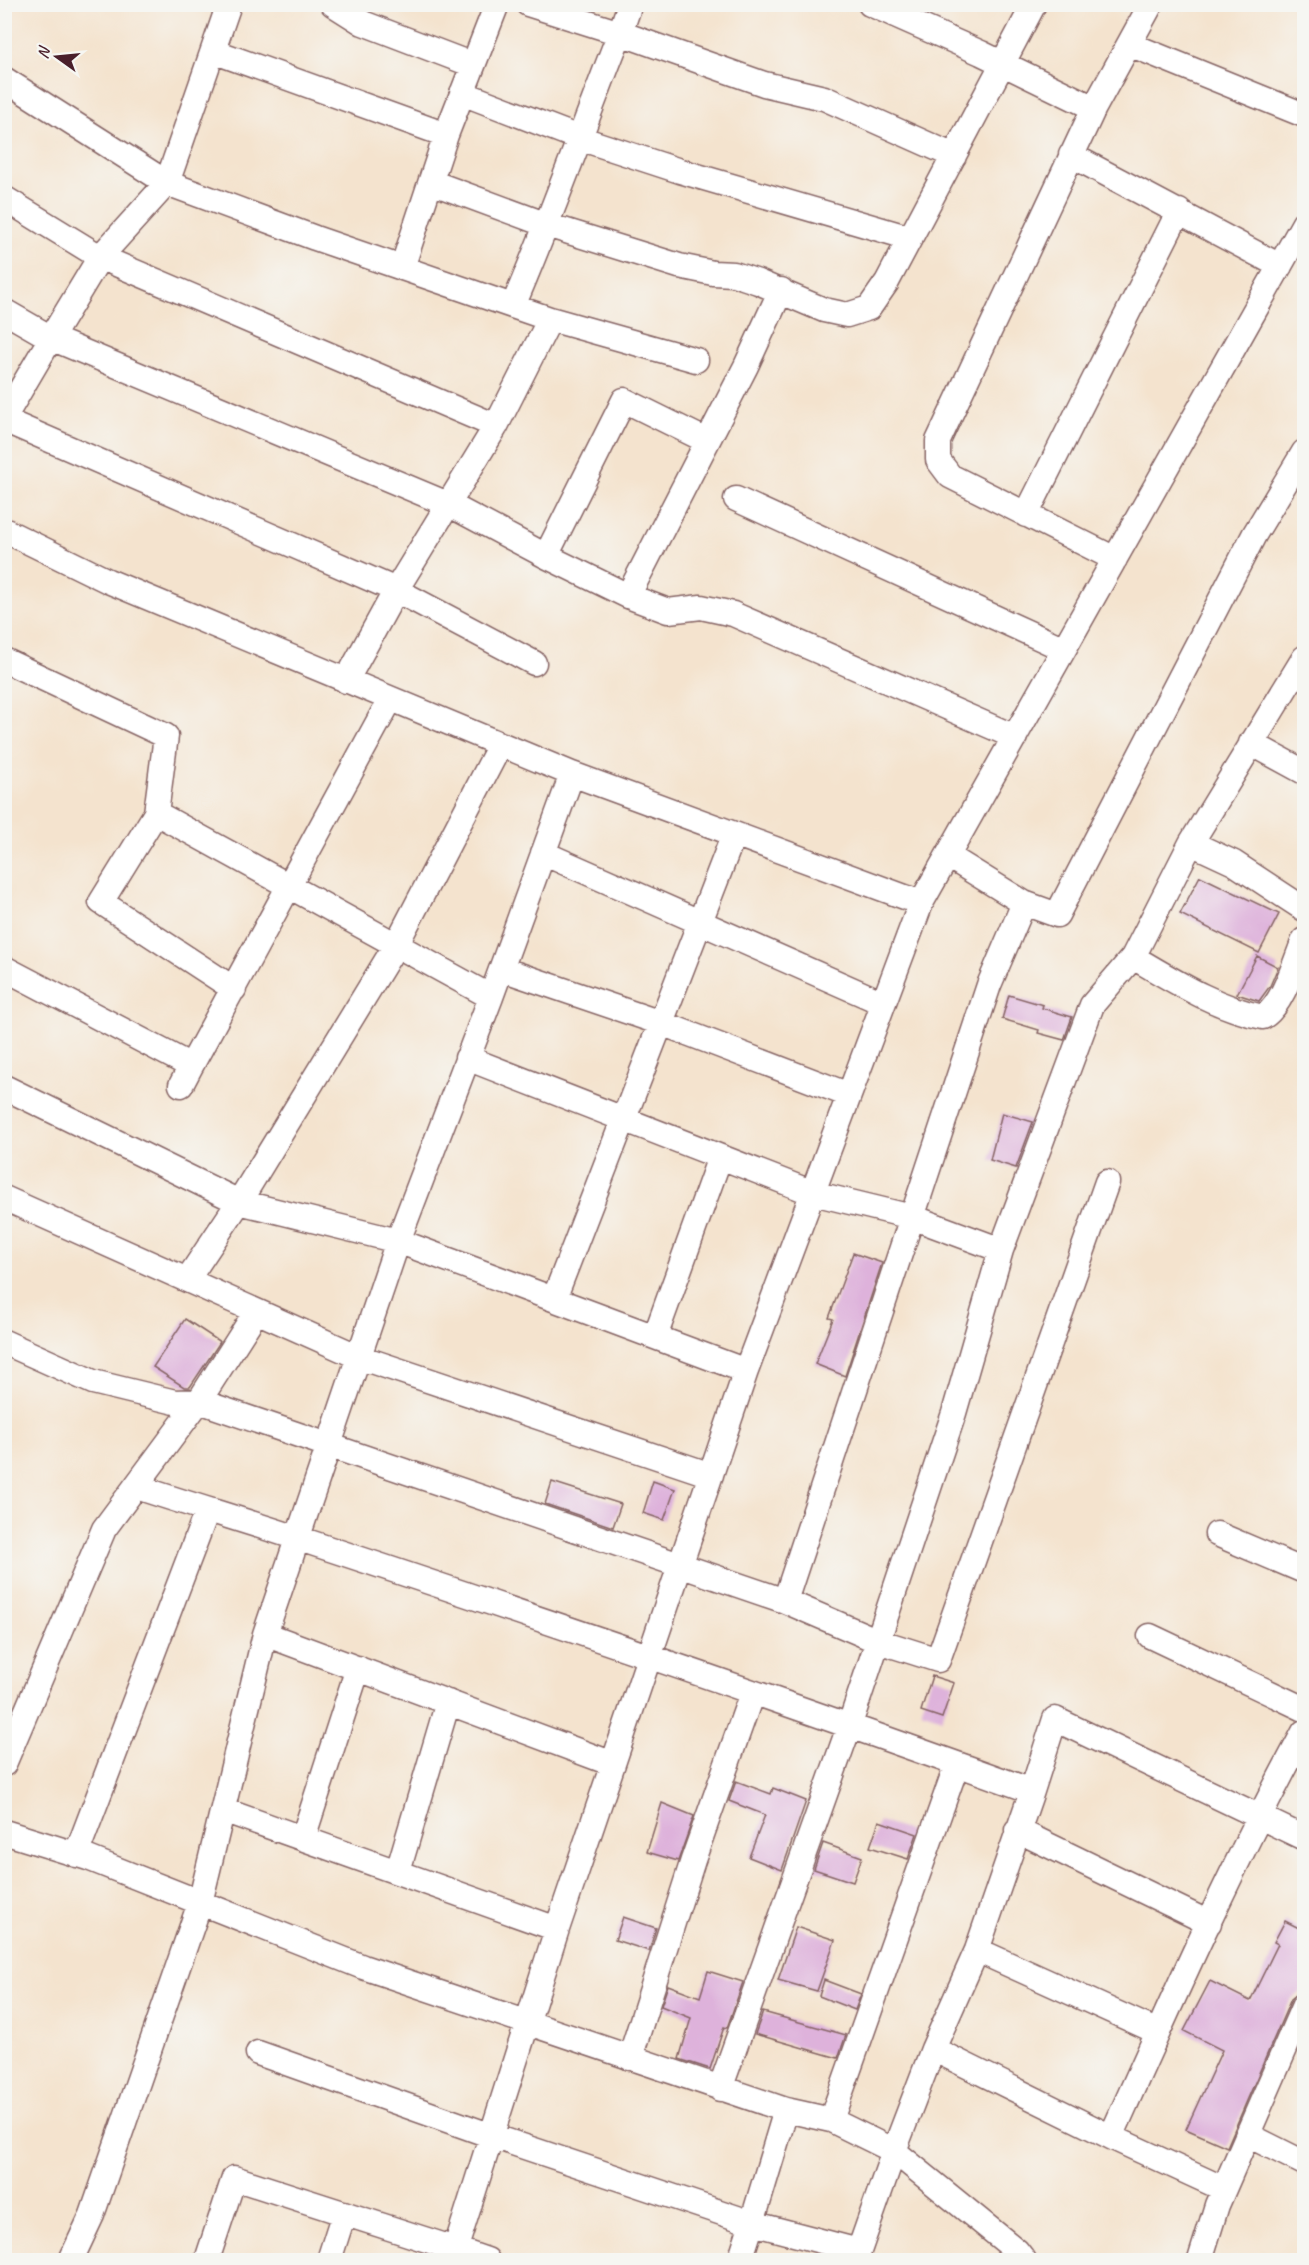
<svg xmlns="http://www.w3.org/2000/svg" width="1309" height="2265" font-family="Caveat,sans-serif">
<style>
.building{fill:#deb2db}
.lines{fill:none;stroke-linecap:round;stroke-linejoin:round}
.minor-casing{stroke:#866464;stroke-width:27}
.minor{stroke:#fff;stroke-width:24}
</style>
<rect width="100%" height="100%" fill="#f6f6f2"/>
<filter id="ink" filterUnits="userSpaceOnUse"><feTurbulence type="fractalNoise" baseFrequency=".0167" numOctaves="2"/><feDisplacementMap in="SourceGraphic" scale="12" xChannelSelector="R" yChannelSelector="G"/><feConvolveMatrix kernelMatrix="1 2 1 2 8 2 1 2 1" color-interpolation-filters="sRGB"/></filter>
<filter id="wash" filterUnits="userSpaceOnUse"><feTurbulence type="fractalNoise" baseFrequency=".008" numOctaves="4" result="noise"/><feDisplacementMap in="SourceGraphic" scale="24" xChannelSelector="R" yChannelSelector="G"/><feGaussianBlur stdDeviation="1.35" result="paint"/><feColorMatrix in="noise" values="0 0 0 0 0 0 0 0 0 0 0 0 0 0 0 0 0 1.4 0 .05"/><feComposite in="paint" operator="in"/></filter>
<g filter="url(#wash)">
<rect width="100%" height="100%" fill="#f4e3ce"/>
<g id="blocks">
<!-- building -->
<path class="building" d="M1200 876 1279 914 1259 953 1180 914Z
M1257 956 1278 967 1270 986 1259 1001 1237 994Z
M1009 995 1043 1005 1042 1008 1072 1017 1064 1040 1038 1033 1039 1030 1002 1019Z
M1002 1113 1033 1122 1016 1168 990 1160Z
M853 1253 882 1263 845 1376 815 1364 833 1319 829 1318Z
M185 1319 220 1342 190 1387H184L153 1367Z
M653 1481 675 1489 664 1520 643 1513Z
M552 1482 621 1504 613 1527 545 1504Z
M932 1676 954 1683 942 1718 921 1711Z
M736 1781 771 1794 773 1788 806 1801 782 1870 749 1857 765 1815 729 1801Z
M662 1803 694 1816 678 1861 647 1852Z
M879 1821 917 1834 908 1859 870 1847Z
M823 1843 862 1857 853 1882 814 1869Z
M623 1917 656 1928 649 1951 615 1940Z
M1285 1921 1305 1931V1983L1301 1991 1291 1999 1227 2147 1186 2129 1222 2050 1184 2031 1210 1981 1250 2001 1278 1944 1274 1942Z
M796 1927 835 1940 817 1991 778 1980Z
M708 1971 743 1982 727 2028 724 2027 710 2069 679 2059 691 2018 661 2006 668 1985 700 1997Z
M824 1980 861 1994 855 2010 819 1996Z
M763 2012 846 2035 838 2058 755 2034Z"/>
</g>
</g>
<g filter="url(#ink)">
<use href="#blocks" fill-opacity="0" stroke="#866464" stroke-width="1.5"/>
<g class="lines">
<!-- minor casing -->
<g class="minor-casing">
<path id="minor" d="M229 4 167 183 315 238 550 319 496 426 396 590 346 681
M333 4 363 23 473 65
M630 4 620 33 764 84 824 98 954 156
M870 4 981 53 1094 108
M1129 44 1304 115
M213 51 446 135
M4 79 167 183 100 257 496 426
M462 93 579 138 680 171 910 238
M1071 155 1280 266
M431 182 547 225 679 266 713 273 734 274 758 282 824 310 847 315 869 308 887 282 1034 4
M4 198 100 257 51 338 450 505 546 556 624 400 707 441
M402 268 446 135 497 4
M513 306C552 216 584 124 620 33L528 4
M4 311 51 338 4 418
M550 319 696 360
M4 420 396 590 534 663
M736 499 1064 649
M1026 515 1179 211
M4 530 108 581 572 774 491 997 156 813 166 736 4 660
M546 556 628 596 668 611 701 607 733 614 1015 737
M1115 559 950 476 938 460V441L1094 108 1151 4
M628 596 746 366 781 290
M1251 743 1304 772
M500 745 396 945 239 1202 398 1241 746 1371
M156 813 101 902 234 989
M1191 843 1304 658
M543 853 883 1003
M921 903 1304 223
M1024 903 1057 915 1254 535 1304 452
M1133 957C1174 981 1216 1008 1263 1017 1283 1005 1295 962 1304 940
M4 968 191 1066 181 1085
M502 969 661 1023 849 1095
M467 1058 813 1193 912 1217 1001 1250 954 1413 849 1727 720 2089
M191 1066 390 700
M4 1087 239 1202 187 1280
M4 1198 359 1357 711 1475
M1001 1250 1092 1005 1133 957 1191 843 1234 863 1304 909
M554 1299 734 834
M655 1337 720 1157
M4 1342 93 1382 175 1402 199 1401 785 1601 989 985 1024 903 948 856
M137 1487C191 1505 246 1521 300 1539 545 1620 789 1703 1032 1791L977 1950 933 2049 894 2151 1017 2251 1024 2260
M1217 1534 1304 1571
M785 1601 878 1641 938 1660 1107 1182
M265 1634 613 1764
M1150 1636 1304 1709
M4 1764 104 1529 199 1401 256 1312
M1032 1791 1055 1719 1304 1838
M223 1810 557 1929
M1017 1830 1209 1923
M4 1832 88 1858 363 1967 786 2110 752 2223 859 2251 856 2260
M303 1838 358 1668
M76 1855 207 1511
M398 1871 448 1702
M977 1950 1158 2032
M933 2049 1111 2137 1224 2189
M258 2053 492 2136 752 2223 740 2260
M630 2058 693 1860 752 1693
M786 2110 831 2120 894 2151 859 2251
M831 2120 957 1764
M1248 2135 1304 2163
M1111 2137C1172 2000 1233 1863 1304 1732
M71 2260 92 2215 200 1903 265 1634 398 1241 491 997
M207 2260 234 2178 455 2249 487 2260
M329 2260 344 2213
M452 2260 557 1929 746 1371 921 903 572 774
M1200 2260 1217 2205 1304 2005"/>
</g>
<!-- minor -->
<use href="#minor" class="minor"/>
</g>
</g>
<!-- margin -->
<rect width="1309" height="2265" fill="none" stroke="#f6f6f2" stroke-width="24"/>
<!-- north arrow -->
<g transform="translate(57 57) rotate(285)" stroke="#f6f6f2" stroke-width="4.5" paint-order="stroke">
<path d="M0-4.5L10 22L0 15L-10 22Z" fill="#4a1f2b"/>
<text y="-9" font-size="16" font-weight="bold" text-anchor="middle" fill="#4a1f2b">N</text>
</g>
</svg>
